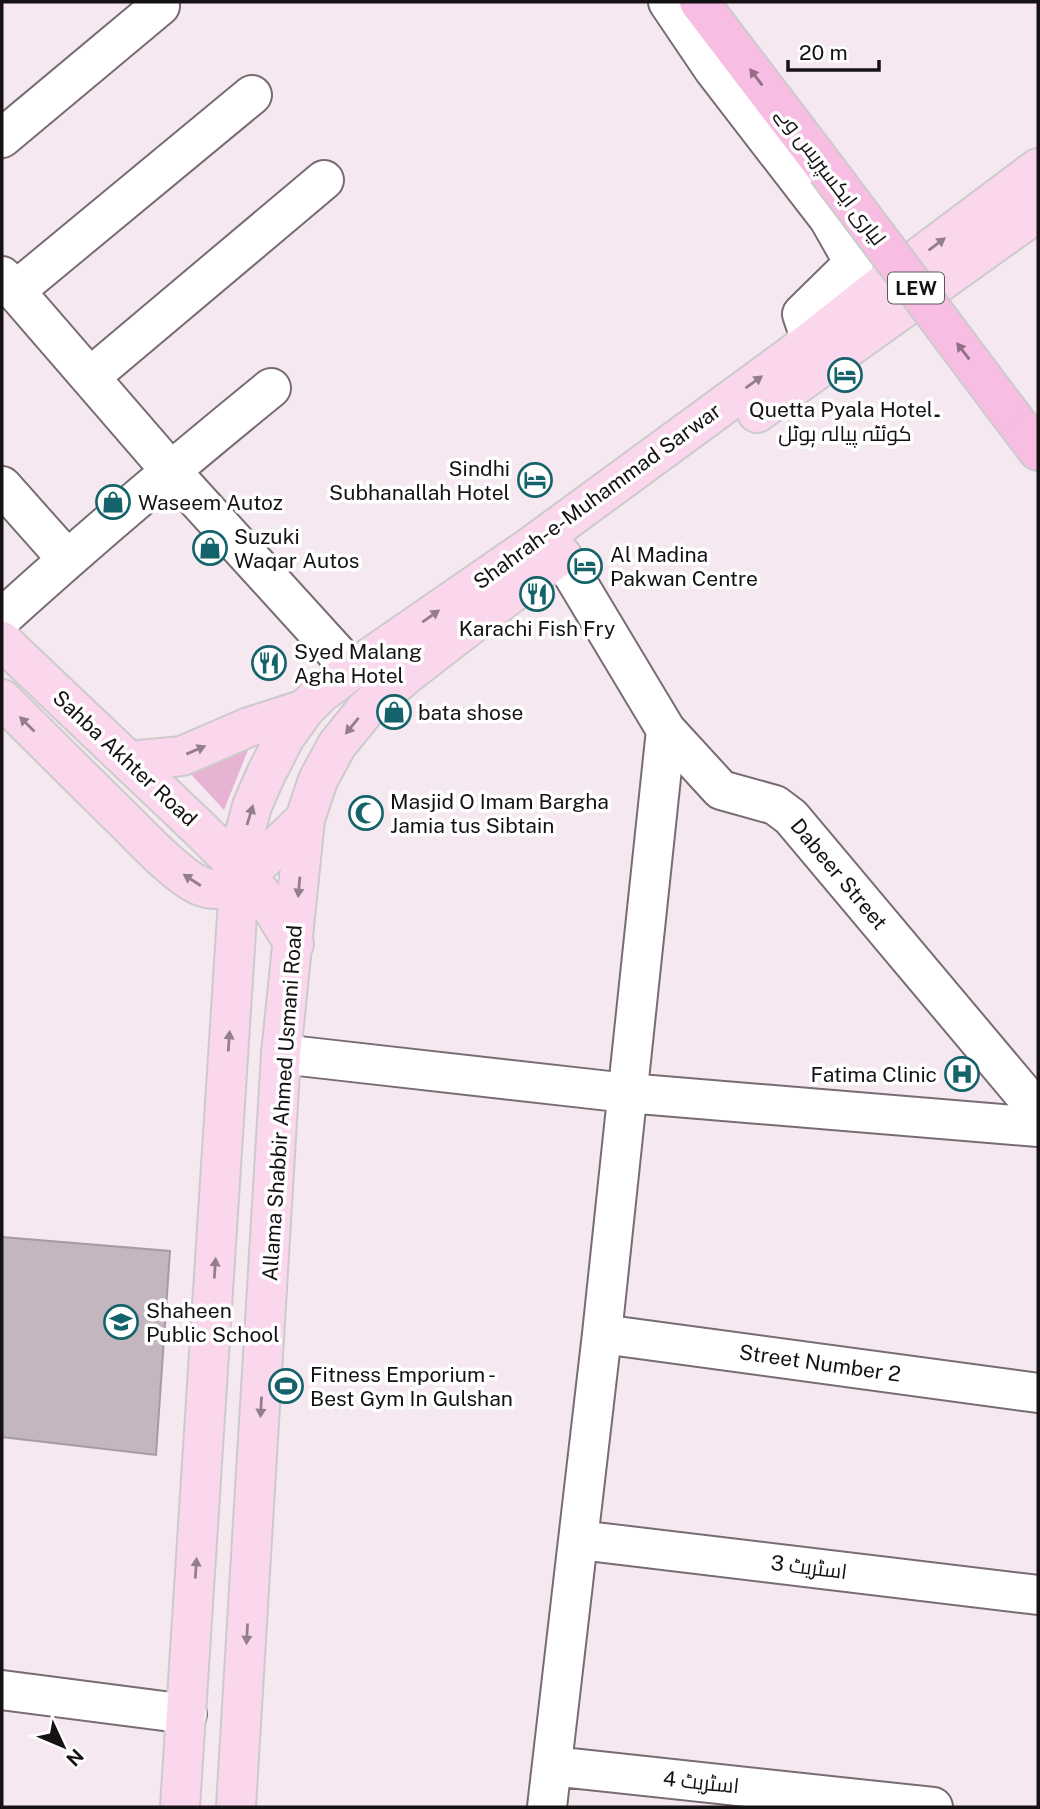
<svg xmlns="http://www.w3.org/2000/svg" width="1040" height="1809" font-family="'Public Sans',Cairo,sans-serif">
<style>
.green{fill:#e6b3d3}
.building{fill:#c3b6be;stroke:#a79aa2;stroke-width:2}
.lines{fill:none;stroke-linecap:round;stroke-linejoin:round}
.minor-casing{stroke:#786c73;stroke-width:42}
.major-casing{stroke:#cccbcb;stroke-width:42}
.highway-casing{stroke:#cccbcb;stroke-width:42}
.minor{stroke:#fff;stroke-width:38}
.major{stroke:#fbd7ee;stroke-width:38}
.highway{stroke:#f8bde3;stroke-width:38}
.highway-bridge-casing{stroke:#cccbcb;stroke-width:42;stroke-linecap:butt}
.highway-bridge{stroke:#f8bde3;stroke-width:38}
.oneway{fill:#927086}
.oneway2{fill:#947e8c}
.labels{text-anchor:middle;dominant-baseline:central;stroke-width:7;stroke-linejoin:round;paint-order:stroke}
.shield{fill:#fff;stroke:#5c585a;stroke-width:2}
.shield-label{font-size:19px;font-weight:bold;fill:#161114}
.street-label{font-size:21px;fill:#161114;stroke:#fff}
.poi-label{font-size:21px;fill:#161114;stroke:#fff;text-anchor:start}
</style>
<rect width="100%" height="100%" fill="#f5e8f0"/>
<!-- green -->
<path class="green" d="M248 750 224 810 188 771Z"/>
<!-- building -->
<path class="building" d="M2 1237 170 1251 156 1455 2 1437Z"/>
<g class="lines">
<!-- minor casing -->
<g class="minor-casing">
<path id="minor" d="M668 2 714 70 829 219 854 263 802 314 811 341
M2 138 160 6
M2 276 170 470 352 670
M15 291 252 95
M90 377 324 180
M2 486 67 559
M561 555 666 730 721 790 775 805 791 817 1038 1111
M2 618C89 539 179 463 271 388
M281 1054 627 1093 1038 1127
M602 1334 1038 1393
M579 1540 1038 1595
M2 1690 187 1714
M552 1766 933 1807
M547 1807 602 1334 666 730"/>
</g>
<!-- major casing -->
<g class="major-casing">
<path id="major" d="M757 413 1038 212
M2 641 202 831 247 876 270 905 294 944
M2 699C43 740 84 781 125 821 143 839 180 879 203 887 216 892 228 887 240 882L305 819
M129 761 182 756 249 727 305 709
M180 1807 240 869 243 840 252 806 266 774 285 737 305 709 320 694 352 670 530 547 811 341 882 285 1038 168
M236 1807 281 1054 305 819 318 780 337 745 366 709 406 675 561 555"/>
</g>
<!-- highway casing -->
<g class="highway-casing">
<path id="highway" d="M699 2 827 170
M1004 406 1038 451"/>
</g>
<!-- minor -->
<use href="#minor" class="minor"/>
<!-- major -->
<use href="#major" class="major"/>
<!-- highway -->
<use href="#highway" class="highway"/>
<!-- highway-bridge casing -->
<g class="highway-bridge-casing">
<path id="highway-bridge" d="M827 170 1004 406"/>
</g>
<!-- highway-bridge -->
<use href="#highway-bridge" class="highway-bridge"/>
</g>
<!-- one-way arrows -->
<defs><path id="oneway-solid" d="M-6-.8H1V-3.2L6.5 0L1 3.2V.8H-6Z" transform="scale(1.75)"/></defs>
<g class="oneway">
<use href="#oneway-solid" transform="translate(756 77) rotate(-127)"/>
<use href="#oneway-solid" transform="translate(963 351) rotate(-127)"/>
</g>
<g class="oneway2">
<use href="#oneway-solid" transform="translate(937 244) rotate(-37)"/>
<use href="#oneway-solid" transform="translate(754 382) rotate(-36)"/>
<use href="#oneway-solid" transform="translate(431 616) rotate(-35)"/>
<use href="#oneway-solid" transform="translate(27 724) rotate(-135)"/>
<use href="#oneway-solid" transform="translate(352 726) rotate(129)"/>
<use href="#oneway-solid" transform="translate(196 750) rotate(-23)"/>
<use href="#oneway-solid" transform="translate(250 815) rotate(-73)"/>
<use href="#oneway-solid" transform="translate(192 880) rotate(-147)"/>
<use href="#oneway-solid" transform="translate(299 887) rotate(95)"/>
<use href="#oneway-solid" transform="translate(229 1041) rotate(-86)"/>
<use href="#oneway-solid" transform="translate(215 1268) rotate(-86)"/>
<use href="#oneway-solid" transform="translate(261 1407) rotate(93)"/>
<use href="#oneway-solid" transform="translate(196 1568) rotate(-86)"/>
<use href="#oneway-solid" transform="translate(247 1634) rotate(93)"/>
</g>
<!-- icons -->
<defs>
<g id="hotel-ring" transform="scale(1.75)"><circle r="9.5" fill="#fff" stroke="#14626a" stroke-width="1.5"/><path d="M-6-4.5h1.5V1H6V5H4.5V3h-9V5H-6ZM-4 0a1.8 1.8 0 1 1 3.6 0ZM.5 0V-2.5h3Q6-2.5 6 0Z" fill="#14626a"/></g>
<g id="shop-ring" transform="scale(1.75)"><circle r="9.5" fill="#fff" stroke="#14626a" stroke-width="1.5"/><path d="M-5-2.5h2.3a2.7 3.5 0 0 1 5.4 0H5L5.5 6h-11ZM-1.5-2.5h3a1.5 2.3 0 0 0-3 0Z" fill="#14626a"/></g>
<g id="restaurant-ring" transform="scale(1.75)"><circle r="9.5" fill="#fff" stroke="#14626a" stroke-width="1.5"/><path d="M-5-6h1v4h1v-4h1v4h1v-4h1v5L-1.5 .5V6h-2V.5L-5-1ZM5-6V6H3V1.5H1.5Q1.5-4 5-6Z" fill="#14626a"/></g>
<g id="mosque-ring" transform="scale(1.75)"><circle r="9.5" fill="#fff" stroke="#14626a" stroke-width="1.5"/><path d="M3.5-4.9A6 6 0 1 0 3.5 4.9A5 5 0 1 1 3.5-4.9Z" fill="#14626a"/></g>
<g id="hospital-ring" transform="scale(1.75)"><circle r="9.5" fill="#fff" stroke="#14626a" stroke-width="1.5"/><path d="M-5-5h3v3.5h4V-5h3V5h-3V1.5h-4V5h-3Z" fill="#14626a"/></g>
<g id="school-ring" transform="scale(1.75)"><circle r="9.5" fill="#fff" stroke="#14626a" stroke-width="1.5"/><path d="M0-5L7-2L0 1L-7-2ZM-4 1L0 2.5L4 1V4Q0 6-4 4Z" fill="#14626a"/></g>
<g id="stadium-ring" transform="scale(1.75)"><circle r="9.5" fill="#fff" stroke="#14626a" stroke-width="1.5"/><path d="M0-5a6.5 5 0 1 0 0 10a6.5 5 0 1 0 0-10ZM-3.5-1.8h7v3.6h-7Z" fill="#14626a"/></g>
</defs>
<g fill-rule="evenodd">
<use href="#hotel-ring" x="845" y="375"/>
<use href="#hotel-ring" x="535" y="480"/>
<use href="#shop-ring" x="113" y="502"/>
<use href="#shop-ring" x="210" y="548"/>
<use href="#hotel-ring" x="585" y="566"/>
<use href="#restaurant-ring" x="537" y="594"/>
<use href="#restaurant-ring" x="269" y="663"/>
<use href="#shop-ring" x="394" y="712"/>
<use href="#mosque-ring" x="366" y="813"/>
<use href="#hospital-ring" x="962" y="1074"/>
<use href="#school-ring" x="121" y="1322"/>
<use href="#stadium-ring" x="286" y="1386"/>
</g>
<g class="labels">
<!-- shield labels -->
<rect class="shield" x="888" y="272.5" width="56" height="31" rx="5"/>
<g class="shield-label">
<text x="916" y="288">LEW</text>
</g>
<!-- street labels -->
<g class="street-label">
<text transform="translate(831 176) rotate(53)">لیاری ایکسپریس وے</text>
<text transform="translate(597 496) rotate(-36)">Shahrah-e-Muhammad Sarwar</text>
<text transform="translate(125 758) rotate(43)">Sahba Akhter Road</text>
<text transform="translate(839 874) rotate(50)">Dabeer Street</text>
<text transform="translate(282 1103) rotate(-86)">Allama Shabbir Ahmed Usmani Road</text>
<text transform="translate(820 1363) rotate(8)">Street Number 2</text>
<text transform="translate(809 1567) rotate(7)">اسٹریٹ 3</text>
<text transform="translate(701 1782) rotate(6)">اسٹریٹ 4</text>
</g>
<!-- poi labels -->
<g class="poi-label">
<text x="845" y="409" text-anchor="middle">Quetta Pyala Hotel۔<tspan x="845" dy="24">کوئٹہ پیالہ ہوٹل</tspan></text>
<text x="510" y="468" text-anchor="end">Sindhi<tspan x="510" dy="24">Subhanallah Hotel</tspan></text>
<text x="138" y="502">Waseem Autoz</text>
<text x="234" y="536">Suzuki<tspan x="234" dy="24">Waqar Autos</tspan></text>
<text x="610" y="554">Al Madina<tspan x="610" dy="24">Pakwan Centre</tspan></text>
<text x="537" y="628" text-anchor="middle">Karachi Fish Fry</text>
<text x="294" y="651">Syed Malang<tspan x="294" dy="24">Agha Hotel</tspan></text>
<text x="418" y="712">bata shose</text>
<text x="390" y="801">Masjid O Imam Bargha<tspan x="390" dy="24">Jamia tus Sibtain</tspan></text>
<text x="937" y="1074" text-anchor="end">Fatima Clinic</text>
<text x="146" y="1310">Shaheen<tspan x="146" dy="24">Public School</tspan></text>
<text x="310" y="1374">Fitness Emporium -<tspan x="310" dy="24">Best Gym In Gulshan</tspan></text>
</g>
</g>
<!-- border -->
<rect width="1040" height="1809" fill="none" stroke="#161114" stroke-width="7"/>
<!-- north arrow -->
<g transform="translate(63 1746) rotate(134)" stroke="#ffffff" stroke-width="5" paint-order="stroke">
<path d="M0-5L12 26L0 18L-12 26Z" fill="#161114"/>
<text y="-10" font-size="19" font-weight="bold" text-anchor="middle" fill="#161114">N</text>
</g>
<!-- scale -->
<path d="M788 60v10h91v-10" fill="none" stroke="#161114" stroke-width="3.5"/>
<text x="799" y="60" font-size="21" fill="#161114" stroke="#ffffff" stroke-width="5" paint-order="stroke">20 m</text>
</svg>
